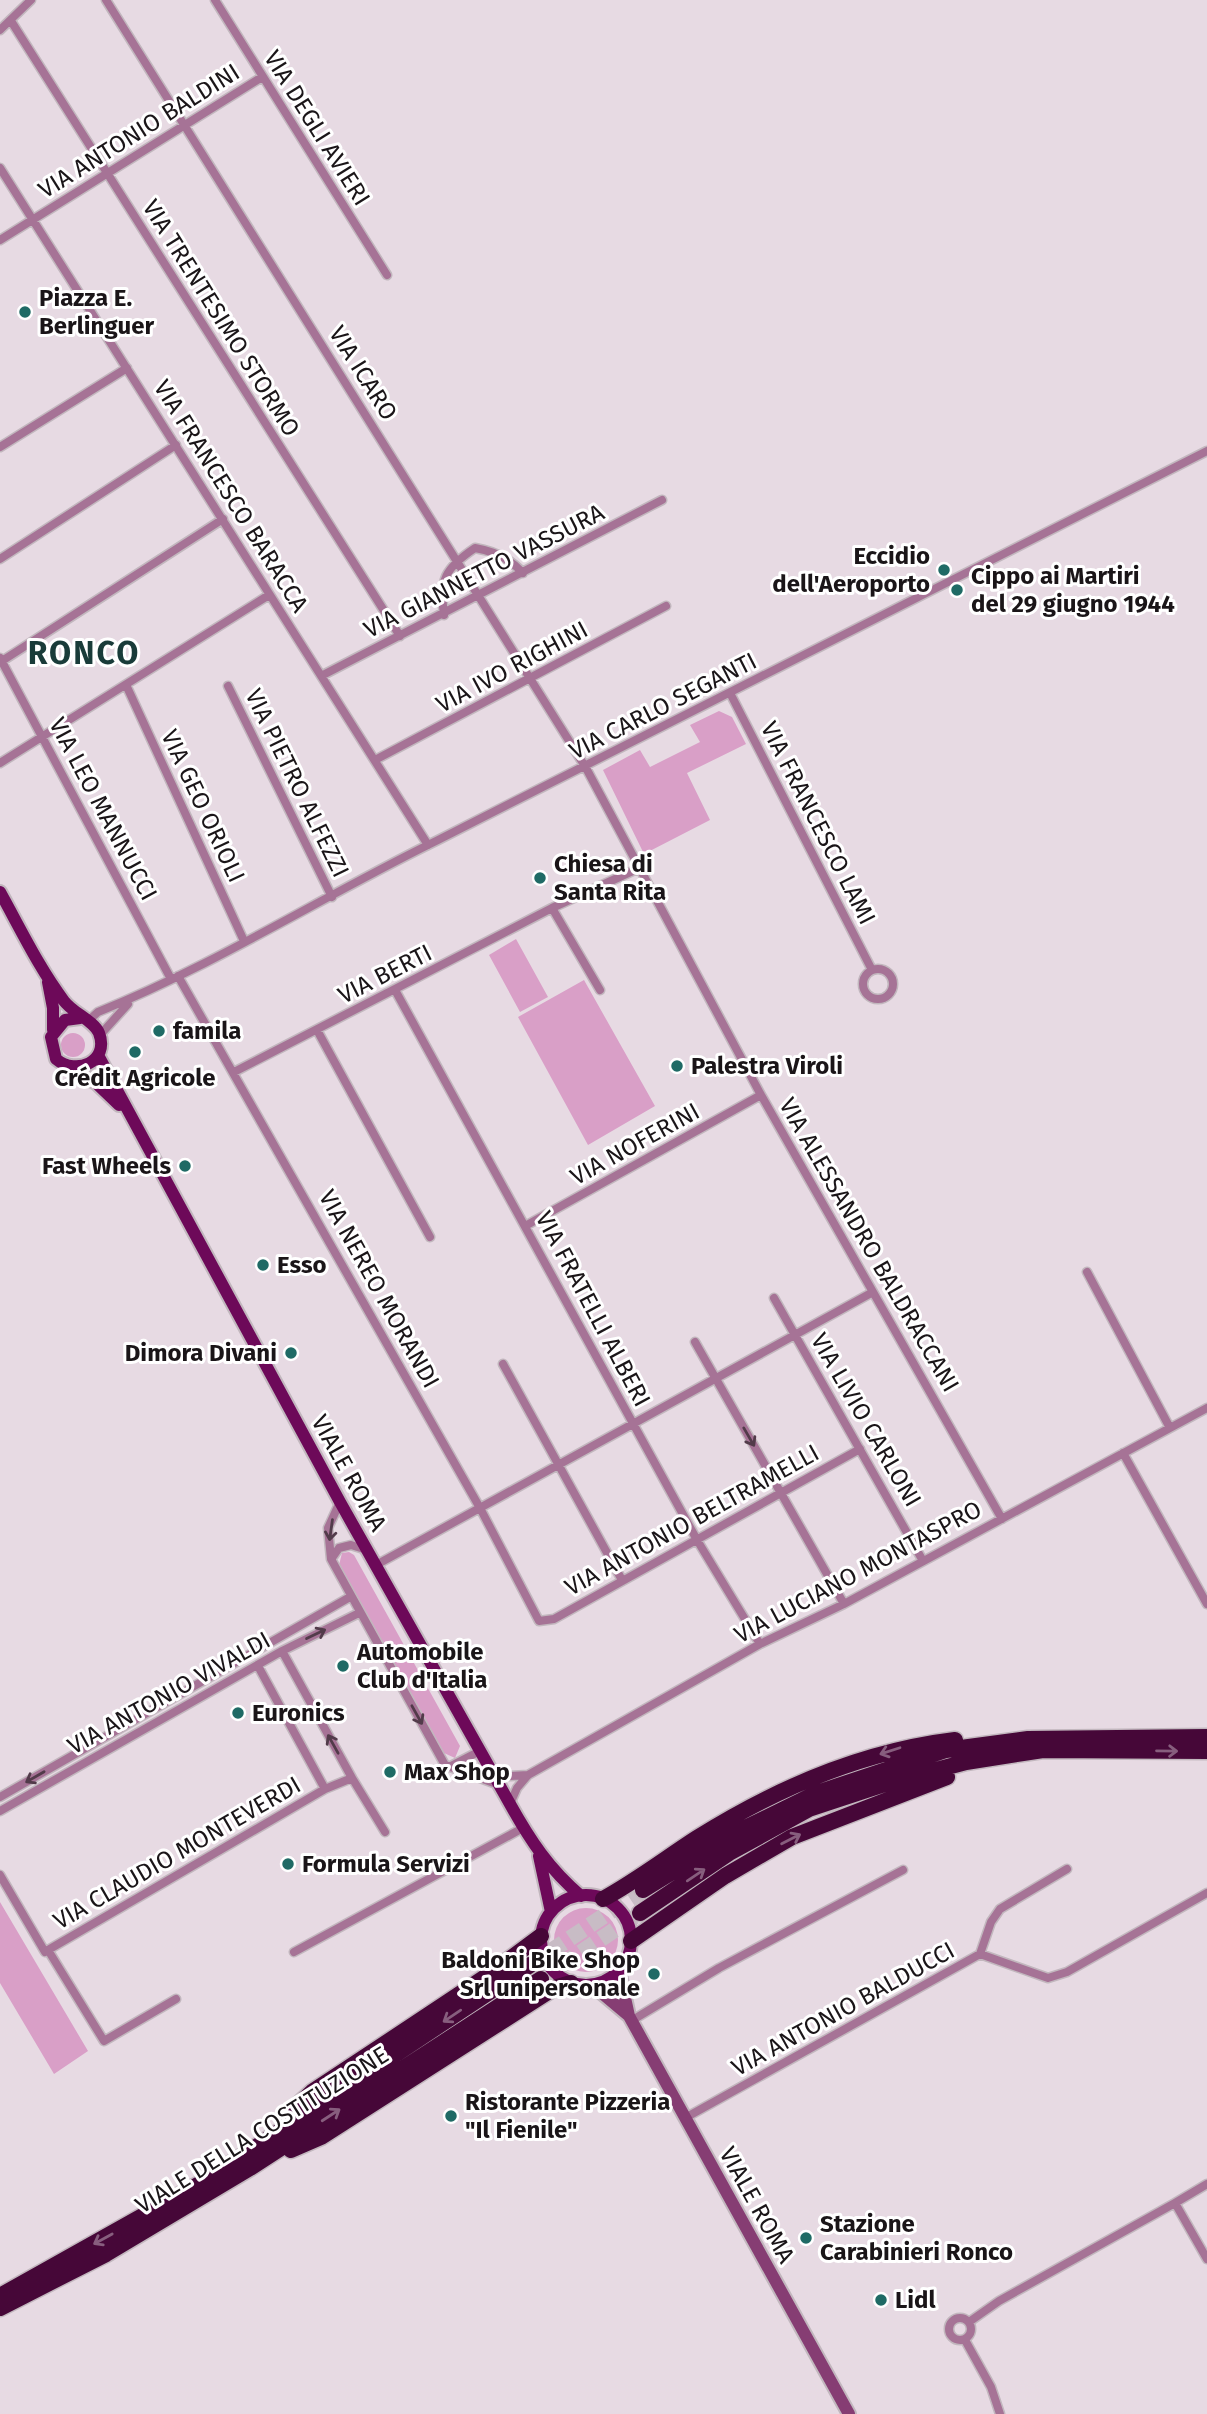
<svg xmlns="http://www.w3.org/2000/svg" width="1207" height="2414" font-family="'Fira Sans',sans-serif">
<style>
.green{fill:#d99fc7}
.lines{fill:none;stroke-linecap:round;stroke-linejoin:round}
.highway-tunnel{stroke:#c8bcc5;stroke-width:16;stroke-dasharray:16 8;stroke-linecap:butt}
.street-casing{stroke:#c2b7be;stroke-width:11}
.secondary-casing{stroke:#c2b7be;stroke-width:16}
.primary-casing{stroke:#c2b7be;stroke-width:16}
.highway-casing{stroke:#c2b7be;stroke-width:19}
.street{stroke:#a67396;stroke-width:8}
.secondary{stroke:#863d73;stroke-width:12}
.primary{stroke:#6d0959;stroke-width:12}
.highway{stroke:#460738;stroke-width:16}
.oneway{stroke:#523b4a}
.oneway2{stroke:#875e7e}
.poi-dot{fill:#1f6a65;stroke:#fff;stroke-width:2.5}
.labels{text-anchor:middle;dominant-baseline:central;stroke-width:6;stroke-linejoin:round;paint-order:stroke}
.street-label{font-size:24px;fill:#1a1518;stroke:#fff}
.poi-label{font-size:24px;font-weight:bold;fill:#1a1518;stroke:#fff;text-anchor:start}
.district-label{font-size:32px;font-weight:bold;letter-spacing:2px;fill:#193b39;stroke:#fff}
</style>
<rect width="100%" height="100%" fill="#e7dae3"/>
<!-- green -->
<path class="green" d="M719 711 732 717 746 744 687 773 710 820 644 854 603 770 640 750 650 767 700 742 690 725Z
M516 939 548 997 520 1012 489 955Z
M584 980 655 1106 588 1145 518 1017Z
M61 1045a12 12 0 1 1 24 0a12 12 0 1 1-24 0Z
M349 1552 354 1555 460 1746 455 1758 444 1753 339 1565 342 1553Z
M0 1902 88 2051 54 2074 0 1983Z
M554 1940a32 32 0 1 1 64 0a32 32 0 1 1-64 0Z"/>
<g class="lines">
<!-- highway-tunnel -->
<path class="highway-tunnel" d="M530 1965 643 1890
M541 1979 640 1913"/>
<!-- street casing -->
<g class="street-casing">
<path id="street" d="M106 0 586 768 761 1095 1002 1519
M215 0 387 275
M11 21 400 636
M0 30 31 0
M0 168 428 845
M0 240 262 77
M0 447 127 368
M0 559 176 445
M444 615C439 580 445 568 475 548 494 551 509 558 523 573
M0 658 171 979
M2 661 223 519
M323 675 662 500
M228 686 332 897
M127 687 244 941
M730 693 872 970
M375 760 666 606
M0 763 269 595
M552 908 600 990
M863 984a15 15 0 1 1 30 0a15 15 0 1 1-30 0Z
M178 976 480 1508 539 1621 554 1619 860 1449
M395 990 697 1540 760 1644
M88 1021 98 1012C213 966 320 898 432 843 691 714 949 583 1207 451
M317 1030 430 1237
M100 1035 128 1004
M234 1072 552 908 637 869
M527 1225 761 1095
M1087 1272 1170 1428
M774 1298 923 1561
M695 1342 844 1604
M503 1364 622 1580
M1123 1453 1207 1604
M340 1502 328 1528 331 1559 445 1765 499 1785
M332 1558 339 1548 351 1545 367 1550
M376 1565 873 1292
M258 1666 325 1789
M449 1767 480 1751
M491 1769 510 1776 528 1775
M352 1778 385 1832
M0 1797 350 1597
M510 1804 517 1788 528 1775 760 1644 844 1604 1207 1408
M0 1811 282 1651 359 1613
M0 1875 45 1952 48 1950 104 2041 176 1999
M48 1950 325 1789 352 1778 282 1651
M294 1952 523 1828
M980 1954 1048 1978 1067 1972 1207 1893
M631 2021 719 1968 903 1870
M685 2118 980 1954 991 1922 1000 1909 1067 1869
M1175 2203 1207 2184
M949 2329a11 11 0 1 1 22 0a11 11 0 1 1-22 0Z
M969 2322 999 2301 1175 2203 1207 2259
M965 2340 991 2387 1000 2414"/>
</g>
<!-- secondary casing -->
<g class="secondary-casing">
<path id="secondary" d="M619 1970 629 2016 849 2414
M592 1985 629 2016"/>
</g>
<!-- primary casing -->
<g class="primary-casing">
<path id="primary" d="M0 892C20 928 39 968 64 1001 73 1013 94 1021 99 1033 110 1062 76 1076 56 1059L51 1037 65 1020 80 1018
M48 982 53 1008V1030
M98 1055 340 1502 510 1804C530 1840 549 1869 581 1896
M70 1068 96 1083 119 1105
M539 1856 551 1912
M541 1940a45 45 0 1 1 90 0a45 45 0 1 1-90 0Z"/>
</g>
<!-- highway casing -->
<g class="highway-casing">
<path id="highway" d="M643 1890 737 1832 817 1793 946 1750 1028 1739 1207 1737
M603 1899C636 1881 666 1858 697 1838 775 1789 863 1751 955 1740
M640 1913 729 1853 809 1809 888 1783 966 1762 1043 1750 1207 1751
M631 1941 725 1876 792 1837 947 1777
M283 2119 312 2092 484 1978 541 1936
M291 2150 321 2137 554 1988 571 1983
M0 2296 205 2181 530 1965
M0 2308 106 2254 250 2168 541 1979"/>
</g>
<!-- street -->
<use href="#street" class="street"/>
<!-- secondary -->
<use href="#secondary" class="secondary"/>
<!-- primary -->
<use href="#primary" class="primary"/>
<!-- highway -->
<use href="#highway" class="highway"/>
</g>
<!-- one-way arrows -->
<defs><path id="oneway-shaft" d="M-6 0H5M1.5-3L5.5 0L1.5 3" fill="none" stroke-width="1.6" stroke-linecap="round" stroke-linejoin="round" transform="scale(1.75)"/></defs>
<g class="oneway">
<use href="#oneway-shaft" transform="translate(749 1437) rotate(60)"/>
<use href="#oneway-shaft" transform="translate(331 1530) rotate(98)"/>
<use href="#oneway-shaft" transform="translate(316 1634) rotate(-26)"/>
<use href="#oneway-shaft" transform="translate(417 1715) rotate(61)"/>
<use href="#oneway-shaft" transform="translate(333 1744) rotate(-119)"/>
<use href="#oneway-shaft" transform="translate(35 1777) rotate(150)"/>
</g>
<g class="oneway2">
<use href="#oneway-shaft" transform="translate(890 1751) rotate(162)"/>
<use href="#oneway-shaft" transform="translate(1167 1751) rotate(1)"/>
<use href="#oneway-shaft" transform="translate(791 1839) rotate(-27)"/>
<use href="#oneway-shaft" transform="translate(696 1875) rotate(-34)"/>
<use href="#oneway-shaft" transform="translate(452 2016) rotate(146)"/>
<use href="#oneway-shaft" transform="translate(331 2115) rotate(-33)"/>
<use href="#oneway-shaft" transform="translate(103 2239) rotate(151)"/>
</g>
<!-- markers -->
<g class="poi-dot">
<circle cx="25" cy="312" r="7"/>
<circle cx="944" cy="570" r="7"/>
<circle cx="957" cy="590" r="7"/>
<circle cx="540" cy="878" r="7"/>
<circle cx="159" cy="1031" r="7"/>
<circle cx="135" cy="1052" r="7"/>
<circle cx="677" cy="1066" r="7"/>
<circle cx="185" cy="1166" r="7"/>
<circle cx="263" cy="1265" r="7"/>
<circle cx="291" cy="1353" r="7"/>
<circle cx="343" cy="1666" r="7"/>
<circle cx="238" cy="1713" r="7"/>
<circle cx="390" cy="1772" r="7"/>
<circle cx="288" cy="1864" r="7"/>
<circle cx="654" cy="1974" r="7"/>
<circle cx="451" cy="2116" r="7"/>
<circle cx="806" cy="2238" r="7"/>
<circle cx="881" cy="2300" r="7"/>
</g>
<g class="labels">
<!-- street labels -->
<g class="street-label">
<text transform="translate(317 128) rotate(58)">VIA DEGLI AVIERI</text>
<text transform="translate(139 131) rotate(-32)">VIA ANTONIO BALDINI</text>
<text transform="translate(221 318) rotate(58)">VIA TRENTESIMO STORMO</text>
<text transform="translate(363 373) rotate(58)">VIA ICARO</text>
<text transform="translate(231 496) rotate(58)">VIA FRANCESCO BARACCA</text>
<text transform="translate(484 571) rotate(-27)">VIA GIANNETTO VASSURA</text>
<text transform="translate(512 667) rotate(-28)">VIA IVO RIGHINI</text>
<text transform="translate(663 706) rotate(-27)">VIA CARLO SEGANTI</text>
<text transform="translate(297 783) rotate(64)">VIA PIETRO ALFEZZI</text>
<text transform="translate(203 806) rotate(65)">VIA GEO ORIOLI</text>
<text transform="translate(103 809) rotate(62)">VIA LEO MANNUCCI</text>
<text transform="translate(818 823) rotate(63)">VIA FRANCESCO LAMI</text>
<text transform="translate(385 974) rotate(-27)">VIA BERTI</text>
<text transform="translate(635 1144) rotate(-29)">VIA NOFERINI</text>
<text transform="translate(869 1245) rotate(60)">VIA ALESSANDRO BALDRACCANI</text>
<text transform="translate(379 1289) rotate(61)">VIA NEREO MORANDI</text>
<text transform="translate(593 1309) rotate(62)">VIA FRATELLI ALBERI</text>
<text transform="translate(866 1420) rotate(60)">VIA LIVIO CARLONI</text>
<text transform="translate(349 1473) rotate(61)">VIALE ROMA</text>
<text transform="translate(692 1520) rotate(-29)">VIA ANTONIO BELTRAMELLI</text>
<text transform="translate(858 1572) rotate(-28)">VIA LUCIANO MONTASPRO</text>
<text transform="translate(169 1693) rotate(-29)">VIA ANTONIO VIVALDI</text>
<text transform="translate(177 1853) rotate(-30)">VIA CLAUDIO MONTEVERDI</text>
<text transform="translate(843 2009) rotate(-29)">VIA ANTONIO BALDUCCI</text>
<text transform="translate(262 2130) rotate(-32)">VIALE DELLA COSTITUZIONE</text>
<text transform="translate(757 2205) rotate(61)">VIALE ROMA</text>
</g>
<!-- poi labels -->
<g class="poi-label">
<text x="39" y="298">Piazza E.<tspan x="39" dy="28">Berlinguer</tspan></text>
<text x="930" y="556" text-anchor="end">Eccidio<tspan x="930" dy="28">dell'Aeroporto</tspan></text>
<text x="971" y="576">Cippo ai Martiri<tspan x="971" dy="28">del 29 giugno 1944</tspan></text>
<text x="554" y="864">Chiesa di<tspan x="554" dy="28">Santa Rita</tspan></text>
<text x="173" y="1031">famila</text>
<text x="691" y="1066">Palestra Viroli</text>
<text x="135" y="1078" text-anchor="middle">Crédit Agricole</text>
<text x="171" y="1166" text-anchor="end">Fast Wheels</text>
<text x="277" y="1265">Esso</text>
<text x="277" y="1353" text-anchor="end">Dimora Divani</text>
<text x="357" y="1652">Automobile<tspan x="357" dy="28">Club d'Italia</tspan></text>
<text x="252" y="1713">Euronics</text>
<text x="404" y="1772">Max Shop</text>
<text x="302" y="1864">Formula Servizi</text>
<text x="640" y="1960" text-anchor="end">Baldoni Bike Shop<tspan x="640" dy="28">Srl unipersonale</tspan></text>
<text x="465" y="2102">Ristorante Pizzeria<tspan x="465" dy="28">"Il Fienile"</tspan></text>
<text x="820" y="2224">Stazione<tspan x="820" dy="28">Carabinieri Ronco</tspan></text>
<text x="895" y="2300">Lidl</text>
</g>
<!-- district labels -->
<g class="district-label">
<text x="84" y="653">RONCO</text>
</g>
</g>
</svg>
